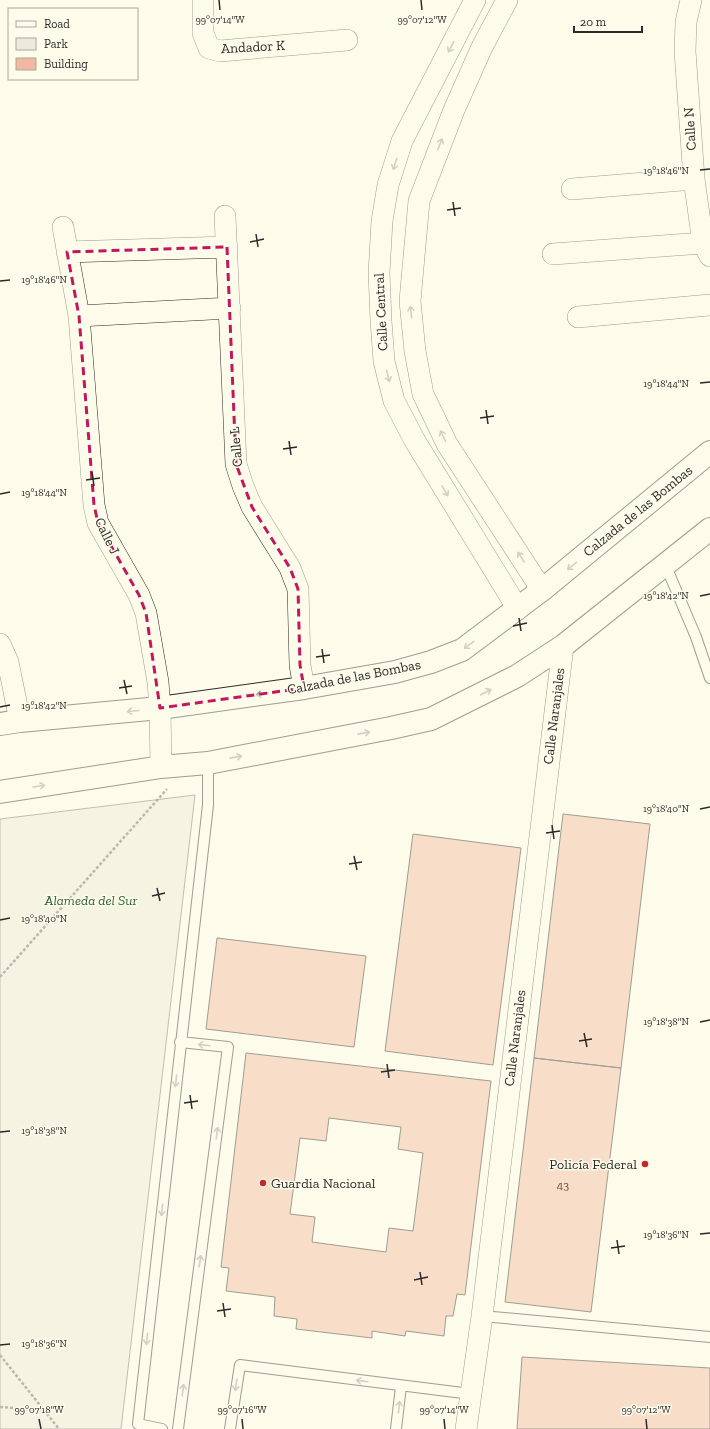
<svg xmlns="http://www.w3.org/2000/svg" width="710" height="1429" font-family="'Zilla Slab',serif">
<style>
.green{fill:#ecebdb;stroke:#74746e}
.building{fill:#f2b8a0;stroke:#2b2b2b;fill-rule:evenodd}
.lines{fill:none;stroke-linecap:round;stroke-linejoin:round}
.service-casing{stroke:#2b2b2b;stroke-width:12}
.minor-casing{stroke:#2b2b2b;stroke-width:22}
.secondary-casing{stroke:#2b2b2b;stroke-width:24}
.path{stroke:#6a6964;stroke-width:2.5;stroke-dasharray:3 2;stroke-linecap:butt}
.service{stroke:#fdfbea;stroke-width:10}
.minor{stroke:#fdfbea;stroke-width:21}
.secondary{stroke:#fdfbea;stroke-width:22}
.oneway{stroke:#9e9d94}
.marked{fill:none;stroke:#c2185b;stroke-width:3;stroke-dasharray:8 5;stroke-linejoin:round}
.ticks{fill:none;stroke:#2b2b2b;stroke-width:1.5}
.poi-dot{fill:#c62828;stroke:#fdfbea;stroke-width:1.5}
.labels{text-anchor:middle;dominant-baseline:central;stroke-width:3;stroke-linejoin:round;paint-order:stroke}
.number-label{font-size:12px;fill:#5d4e48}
.street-label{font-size:14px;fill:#2b2b2b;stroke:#fdfbea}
.park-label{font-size:14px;font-style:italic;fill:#34623c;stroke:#fdfbea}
.poi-label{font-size:14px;fill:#2b2b2b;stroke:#fdfbea;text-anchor:end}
.ticks-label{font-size:10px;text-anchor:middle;fill:#2b2b2b;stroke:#fdfbea;stroke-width:3;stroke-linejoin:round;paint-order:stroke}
</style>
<rect width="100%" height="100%" fill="#fdfbea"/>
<!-- green -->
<path class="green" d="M195 795 121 1429H0V819Z"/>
<!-- building -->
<path class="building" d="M563 814 650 824 621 1068 534 1058Z
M413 834 521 848 493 1065 385 1051Z
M217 938 366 956 354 1047 206 1029Z
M246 1053 491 1081 465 1295 457 1294 453 1316H446L444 1336 406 1331 405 1336 372 1331V1338L296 1329 297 1319 274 1316 275 1297 226 1291 229 1268 221 1267ZM329 1118 401 1127 398 1149 423 1153 413 1231 389 1228 386 1252 312 1242 315 1217 290 1214 300 1138 326 1141Z
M534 1058 621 1068 591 1312 505 1302Z
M522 1357 710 1368V1429H517Z"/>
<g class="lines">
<!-- service casing -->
<g class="service-casing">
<path id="service" d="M665 564 696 637 710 678
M482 1316 710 1337
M162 1429 138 1424 208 805V763
M178 1429 228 1047 180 1042
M230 1429 240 1365 471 1394
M396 1429 401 1386"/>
</g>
<!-- minor casing -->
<g class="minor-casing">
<path id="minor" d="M203 0V33L209 48 220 51 347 40
M475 0 402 141 388 185 382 221 379 273 381 321 384 361 394 401 415 441 518 609
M507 0 482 47 454 110 419 201 410 301 415 351 423 394 447 444 542 590
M691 0 686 22 685 51 694 179 703 243 710 256
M572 189 694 179
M225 216 236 464 243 486 252 507 290 568 298 589 300 665 304 688
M63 227 79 316 94 505 98 523 139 595 146 613 158 682 160 708 161 767
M67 252 227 247
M553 254 703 243
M79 316 230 308
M578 317 710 305
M0 644 8 662 20 721
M466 1429 482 1316 563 646"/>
</g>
<!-- secondary casing -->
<g class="secondary-casing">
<path id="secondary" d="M0 724 20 721 160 708 304 688 395 672 431 662 462 650 542 590 710 452
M0 792 161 767 208 763 391 728 431 719 517 676 563 646 710 529"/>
</g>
<!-- path -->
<path class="path" d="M0 977 167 789
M0 1355 59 1429
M0 1407 43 1410"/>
<!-- service -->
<use href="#service" class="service"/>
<!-- minor -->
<use href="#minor" class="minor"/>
<!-- secondary -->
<use href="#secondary" class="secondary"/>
</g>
<!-- one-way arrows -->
<defs><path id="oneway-shaft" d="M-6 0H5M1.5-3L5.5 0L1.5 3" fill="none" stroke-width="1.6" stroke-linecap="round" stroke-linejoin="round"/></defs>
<g class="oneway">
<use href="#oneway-shaft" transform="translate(451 47) rotate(118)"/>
<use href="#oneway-shaft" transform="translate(440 144) rotate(-68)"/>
<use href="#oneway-shaft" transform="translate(395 164) rotate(108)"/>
<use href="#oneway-shaft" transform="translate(411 312) rotate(-96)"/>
<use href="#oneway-shaft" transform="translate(388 376) rotate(76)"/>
<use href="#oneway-shaft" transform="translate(443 436) rotate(-115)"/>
<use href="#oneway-shaft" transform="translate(445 491) rotate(59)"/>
<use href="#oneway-shaft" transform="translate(521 557) rotate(-123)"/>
<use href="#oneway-shaft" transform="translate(572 566) rotate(141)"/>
<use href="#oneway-shaft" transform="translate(469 645) rotate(144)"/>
<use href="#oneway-shaft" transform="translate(486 692) rotate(-28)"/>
<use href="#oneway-shaft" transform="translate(262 694) rotate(172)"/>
<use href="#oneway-shaft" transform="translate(133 711) rotate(175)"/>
<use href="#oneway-shaft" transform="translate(364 733) rotate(-11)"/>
<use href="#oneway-shaft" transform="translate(236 757) rotate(-11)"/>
<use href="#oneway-shaft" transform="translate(39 786) rotate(-9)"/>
<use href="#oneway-shaft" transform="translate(204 1045) rotate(-173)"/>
<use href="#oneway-shaft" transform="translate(176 1081) rotate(96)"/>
<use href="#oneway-shaft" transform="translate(217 1133) rotate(-82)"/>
<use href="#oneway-shaft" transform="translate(162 1210) rotate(96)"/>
<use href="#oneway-shaft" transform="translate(200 1261) rotate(-82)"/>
<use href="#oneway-shaft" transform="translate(147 1339) rotate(96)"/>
<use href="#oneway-shaft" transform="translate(362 1381) rotate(-173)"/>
<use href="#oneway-shaft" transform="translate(236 1385) rotate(99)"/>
<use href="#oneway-shaft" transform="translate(183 1390) rotate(-82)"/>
<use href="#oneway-shaft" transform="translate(399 1407) rotate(-84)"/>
</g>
<!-- marked area -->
<path d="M0 0H710V1429H0ZM227 247 236 464 252 507 290 568 298 589 300 665 304 688 160 708 146 613 139 595 98 523 94 505 79 316 67 252Z" fill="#fdfbea" fill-opacity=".55" fill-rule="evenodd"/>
<path class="marked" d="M227 247 236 464 252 507 290 568 298 589 300 665 304 688 160 708 146 613 139 595 98 523 94 505 79 316 67 252Z"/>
<!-- ticks -->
<path class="ticks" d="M219 0 220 10M421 0 422 10M700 170 710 169M453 202 455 216M447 210 461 208M256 234 258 247M250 242 264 239M0 281 10 280M700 383 710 382M486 410 488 424M480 418 494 416M289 441 291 455M283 449 297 447M92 472 94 486M86 480 100 478M0 494 10 492M700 596 710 594M519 618 521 631M513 626 527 623M322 649 324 663M316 657 330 655M124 680 127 694M119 688 132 686M0 707 10 705M700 809 710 807M552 825 554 839M546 833 560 831M354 856 357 870M349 864 362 862M157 888 160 901M152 896 165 893M0 920 10 918M700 1022 710 1020M584 1033 587 1047M579 1041 592 1039M387 1064 389 1078M381 1072 395 1070M190 1095 192 1109M184 1103 198 1101M0 1132 10 1131M700 1234 710 1233M617 1240 619 1254M611 1248 625 1246M420 1272 422 1285M414 1280 428 1277M223 1303 225 1317M217 1311 231 1309M0 1345 10 1344M39 1419 41 1429M242 1419 243 1429M444 1419 445 1429M646 1419 647 1429"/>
<!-- markers -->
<g class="poi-dot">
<circle cx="645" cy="1164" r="4"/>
<circle cx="263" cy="1183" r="4"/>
</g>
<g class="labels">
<!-- number labels -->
<g class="number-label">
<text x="563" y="1185">43</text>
</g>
<!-- street labels -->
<g class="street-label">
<text transform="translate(253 47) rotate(-3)">Andador K</text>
<text transform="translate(690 129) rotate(-94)">Calle N</text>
<text transform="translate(381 312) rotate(-93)">Calle Central</text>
<text transform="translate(236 447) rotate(-95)">Calle L</text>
<text transform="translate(638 511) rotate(-39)">Calzada de las Bombas</text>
<text transform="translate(107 536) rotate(64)">Calle J</text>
<text transform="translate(354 677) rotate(-11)">Calzada de las Bombas</text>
<text transform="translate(554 716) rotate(-83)">Calle Naranjales</text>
<text transform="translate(515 1038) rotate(-83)">Calle Naranjales</text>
</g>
<!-- park labels -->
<g class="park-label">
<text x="91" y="900">Alameda del Sur</text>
</g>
<!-- poi labels -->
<g class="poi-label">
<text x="637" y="1164">Policía Federal</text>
<text x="271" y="1183" text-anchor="start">Guardia Nacional</text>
</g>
</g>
<g class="ticks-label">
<text x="220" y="23">99°07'14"W</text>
<text x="422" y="23">99°07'12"W</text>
<text x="666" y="174">19°18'46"N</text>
<text x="44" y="283">19°18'46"N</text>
<text x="666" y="387">19°18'44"N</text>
<text x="44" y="496">19°18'44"N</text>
<text x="666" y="599">19°18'42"N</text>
<text x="44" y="709">19°18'42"N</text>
<text x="666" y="812">19°18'40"N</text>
<text x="44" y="922">19°18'40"N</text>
<text x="666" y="1025">19°18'38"N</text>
<text x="44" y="1134">19°18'38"N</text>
<text x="666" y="1238">19°18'36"N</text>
<text x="44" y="1347">19°18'36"N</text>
<text x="39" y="1413">99°07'18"W</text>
<text x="242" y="1413">99°07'16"W</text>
<text x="444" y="1413">99°07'14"W</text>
<text x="646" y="1413">99°07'12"W</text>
</g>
<!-- legend -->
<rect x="8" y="8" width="130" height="72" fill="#fdfbea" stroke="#a9a89e"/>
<rect x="16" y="21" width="20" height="6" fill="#fdfbea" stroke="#a9a89e"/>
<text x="44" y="28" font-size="12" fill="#2b2b2b">Road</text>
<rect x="16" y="38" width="20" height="12" fill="#ecebdb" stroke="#a9a89e"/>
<text x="44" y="48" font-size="12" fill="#2b2b2b">Park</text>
<rect x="16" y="58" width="20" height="12" fill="#f2b8a0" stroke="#a9a89e"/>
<text x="44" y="68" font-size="12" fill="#2b2b2b">Building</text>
<!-- scale -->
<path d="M574 26v6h68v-6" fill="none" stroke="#2b2b2b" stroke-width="2"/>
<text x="580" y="26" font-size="12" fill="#2b2b2b" stroke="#fdfbea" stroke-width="3" paint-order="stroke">20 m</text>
</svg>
